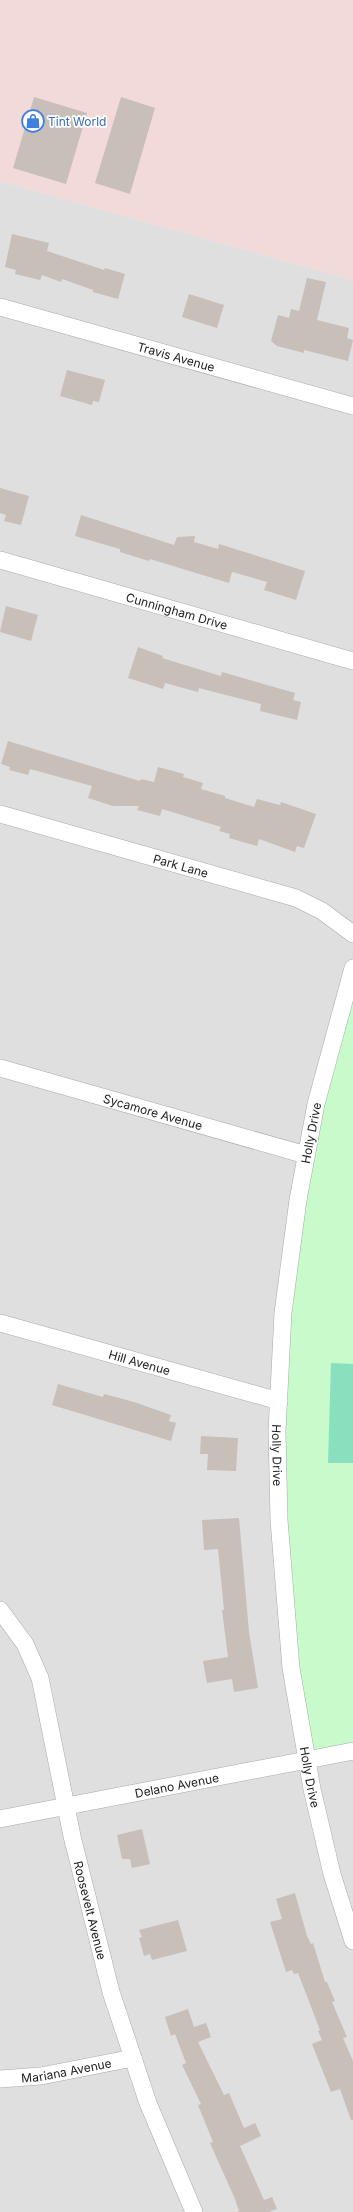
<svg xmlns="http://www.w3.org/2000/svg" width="353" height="2212" font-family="Inter,sans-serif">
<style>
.residential{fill:#e0dfdf}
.commercial{fill:#f2dad9}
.park{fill:#c8facc}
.pitch{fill:#88e0be}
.building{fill:#c7bfb8}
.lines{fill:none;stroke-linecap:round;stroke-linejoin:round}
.minor-casing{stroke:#a9a9a9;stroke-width:18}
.minor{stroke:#fff;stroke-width:17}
.labels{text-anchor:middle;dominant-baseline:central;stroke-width:3.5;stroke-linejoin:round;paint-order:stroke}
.shop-label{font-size:12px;fill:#366cbe;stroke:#fff;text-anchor:start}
.street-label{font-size:12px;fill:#222;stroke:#fff}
</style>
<rect width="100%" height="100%" fill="#f2efe9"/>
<!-- residential -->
<path class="residential" d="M0 181 353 280V2212H0Z"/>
<!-- commercial -->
<path class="commercial" d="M0 0H353V280L0 181Z"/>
<!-- park -->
<path class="park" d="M353 972V1750L306 1760 282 1550 290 1251Z"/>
<!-- pitch -->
<path class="pitch" d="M331 1363 353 1364V1463H328Z"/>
<!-- building -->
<path class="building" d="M34 97 87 113 66 184 13 168Z
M121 97 155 108 130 194 95 183Z
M12 234 49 243 47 251 104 270 105 268 125 274 118 299 93 292V290L62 279 61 282 42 275 40 280 15 274 16 270 5 267Z
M307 278 326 282 317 320 349 328 347 338 353 340 348 361 304 350V353L277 346 271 341 278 315 289 318 291 309 299 311Z
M189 294 224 305 217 328 182 317Z
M67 370 105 380 99 402 93 401 92 405 60 396Z
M0 488 29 496 21 525 4 521 6 515 0 513Z
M81 515 174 545 177 537 195 536 194 542 218 549 219 544 305 571 296 600 264 590 267 582 232 572 229 583 150 559 149 561 120 552V549L75 536Z
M6 606 38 615 31 641 0 632Z
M138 647 163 656 162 658 221 676 222 672 295 693 293 700 301 702 297 720 260 711 261 704 199 688 198 692 165 683 163 689 128 678Z
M8 741 140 781 141 779 154 782 158 767 184 774 183 777 203 783 201 789 225 796V798L254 807 257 799 280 805 281 802 316 814 304 848 297 846 295 852 259 839 257 846 229 838 230 834 219 831 221 827 162 809 160 816 137 810 139 806H113L88 798 92 786 30 769 28 775 9 770 10 767 1 764Z
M58 1384 103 1397 104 1394 134 1402 171 1415 169 1421 176 1423 171 1441 52 1405Z
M201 1436 238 1438 236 1471 207 1470 208 1454H200Z
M239 1518 249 1632 258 1688 234 1692 232 1679 207 1683 203 1661 228 1657 222 1610H224L218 1549 204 1550 202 1520Z
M142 1829 150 1864 132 1868 130 1859H122L117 1835Z
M295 1893 307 1936 311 1944 313 1943 325 1982H327L335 2001 332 2002 347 2037 343 2038 353 2061V2120H351L340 2089 331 2092 312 2044 322 2040 318 2031 320 2030 298 1973 294 1974 292 1970 286 1972 270 1922 282 1919 276 1899Z
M178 1920 187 1951 152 1960 150 1954 144 1956 139 1938 142 1937 139 1930Z
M188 2009 194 2027 206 2023 211 2037 198 2042 224 2095 229 2093 244 2128 255 2123 261 2136 240 2146 264 2200 272 2197 277 2209 269 2212H237L239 2211 235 2199 210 2143 213 2142 198 2105 201 2104 182 2065 186 2063 175 2034 171 2036 165 2017Z"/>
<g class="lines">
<!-- minor casing -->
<g class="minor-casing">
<g id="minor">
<path id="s1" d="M0 307 353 406"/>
<path id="s2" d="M0 560 353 661"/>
<path id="s3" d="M0 814 296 898 322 911 353 934"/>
<path id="s4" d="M353 968 316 1104 298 1200 283 1313 277 1431 279 1520 291 1668 312 1789 332 1874 353 1941"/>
<path id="s5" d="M0 1068 306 1155"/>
<path id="s6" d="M0 1323 279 1401"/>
<path id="s7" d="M0 1610 25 1644 40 1678 72 1836 111 1992 148 2103 194 2212"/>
<path id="s8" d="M0 1819 353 1751"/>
<path id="s9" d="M0 2079 41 2076 133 2058"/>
</g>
</g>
<!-- minor -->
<use href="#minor" class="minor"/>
</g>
<!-- icons -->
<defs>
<g id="shop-ring" transform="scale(1.15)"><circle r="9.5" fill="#fff" stroke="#3f7fe0" stroke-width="1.5"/><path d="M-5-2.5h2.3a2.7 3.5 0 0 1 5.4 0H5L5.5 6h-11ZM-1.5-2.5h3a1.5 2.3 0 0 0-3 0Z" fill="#3f7fe0"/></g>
</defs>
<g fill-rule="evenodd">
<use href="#shop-ring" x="33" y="121"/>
</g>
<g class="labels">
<!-- shop labels -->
<g class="shop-label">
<text x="48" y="121">Tint World</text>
</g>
<!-- street labels -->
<g class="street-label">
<text stroke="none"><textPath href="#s1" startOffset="183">Travis Avenue</textPath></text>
<text stroke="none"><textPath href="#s2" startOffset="184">Cunningham Drive</textPath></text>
<text stroke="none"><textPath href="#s3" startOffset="188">Park Lane</textPath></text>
<text stroke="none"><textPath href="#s5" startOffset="159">Sycamore Avenue</textPath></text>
<text transform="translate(311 1133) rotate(-79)">Holly Drive</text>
<text stroke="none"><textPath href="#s6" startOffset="145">Hill Avenue</textPath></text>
<text stroke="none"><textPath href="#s4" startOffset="495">Holly Drive</textPath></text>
<text stroke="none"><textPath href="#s4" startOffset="819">Holly Drive</textPath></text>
<text stroke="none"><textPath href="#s8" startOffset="180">Delano Avenue</textPath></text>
<text stroke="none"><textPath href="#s7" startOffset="317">Roosevelt Avenue</textPath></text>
<text stroke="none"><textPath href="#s9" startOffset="67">Mariana Avenue</textPath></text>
</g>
</g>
</svg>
